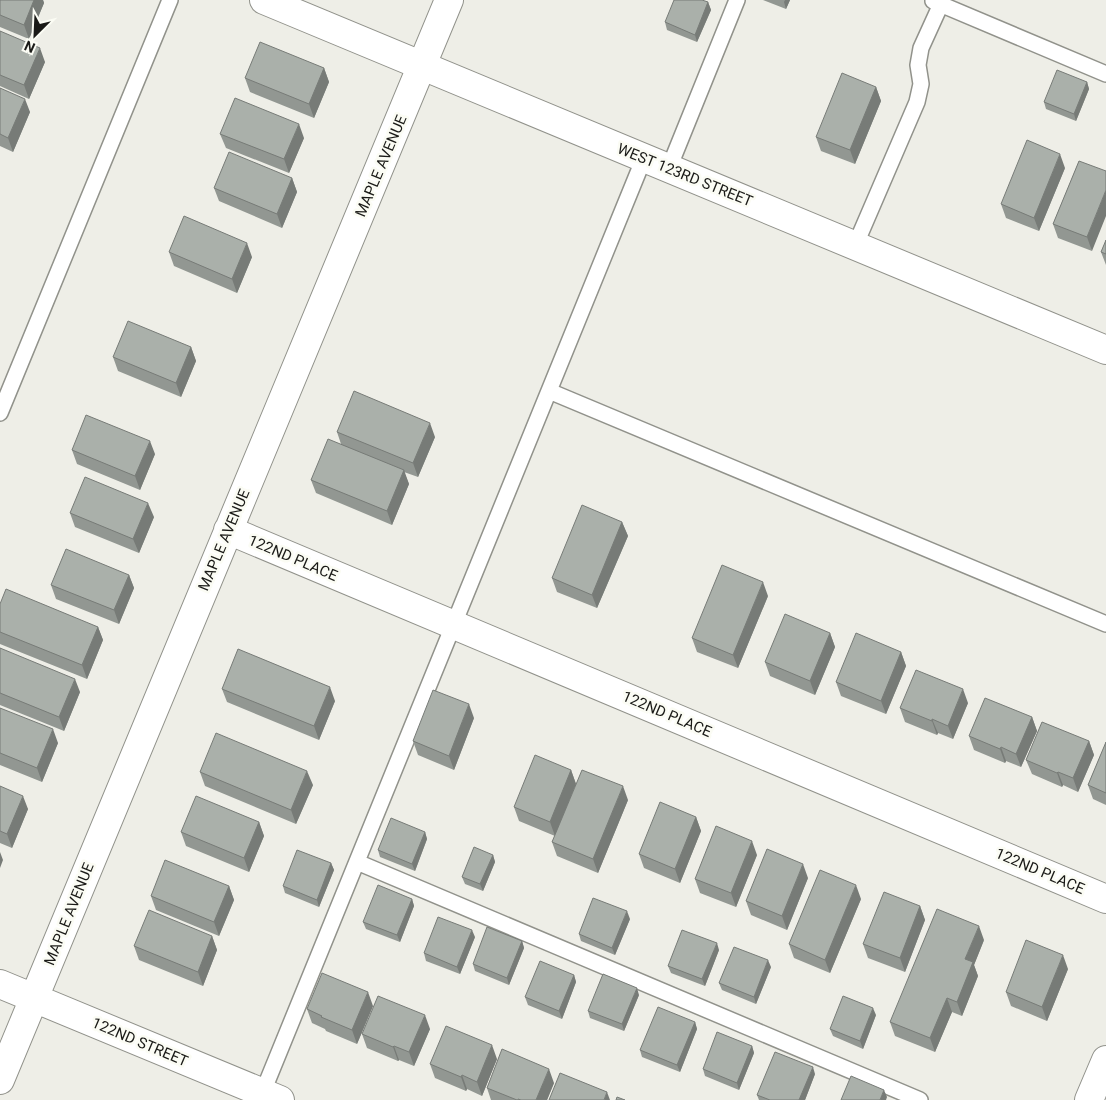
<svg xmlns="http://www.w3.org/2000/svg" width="1106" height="1100" font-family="Roboto,sans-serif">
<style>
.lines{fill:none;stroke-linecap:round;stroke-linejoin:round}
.service-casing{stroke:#91928b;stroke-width:18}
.minor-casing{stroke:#91928b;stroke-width:30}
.tertiary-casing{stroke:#91928b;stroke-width:30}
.service{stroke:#fff;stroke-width:15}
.minor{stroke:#fff;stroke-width:28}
.tertiary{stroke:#fff;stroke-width:28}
.wall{fill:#929792}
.shaded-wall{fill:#777b77}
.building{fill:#aab0aa;stroke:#777b77}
.labels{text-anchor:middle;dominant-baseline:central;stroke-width:5;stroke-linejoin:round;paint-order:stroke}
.street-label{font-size:15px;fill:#1a1a17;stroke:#fbfcf4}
</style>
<rect width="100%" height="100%" fill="#eeeee7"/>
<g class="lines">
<!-- service casing -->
<g class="service-casing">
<path id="service" d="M933 1 1106 74
M669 168 737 0
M855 246 917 102 921 84 918 65 921 48 941 4
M549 391 1106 624
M0 413 170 0
M357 862 920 1100
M260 1099 644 158"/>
</g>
<!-- minor casing -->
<g class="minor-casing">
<path id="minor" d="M228 530 1106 899
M0 984 280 1100
M0 1080 449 0
M1089 1100 1106 1060"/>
</g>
<!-- tertiary casing -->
<g class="tertiary-casing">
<path id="tertiary" d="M264 0 1106 350"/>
</g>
<!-- service -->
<use href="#service" class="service"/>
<!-- minor -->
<use href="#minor" class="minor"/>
<!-- tertiary -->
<use href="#tertiary" class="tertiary"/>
</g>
<!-- wall -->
<path class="wall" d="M0 0H43L44 3 29 39 0 27Z
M763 0H790L786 9Z
M708 2 711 10 697 42 667 30 665 22Z
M0 31 45 62 29 99 0 86Z
M324 68 329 82 314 118 250 92 245 78Z
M1087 82 1089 89 1076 121 1046 109 1044 102Z
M876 87 881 101 855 164 821 151 816 137Z
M0 88 30 112 13 152 0 146Z
M220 134 304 138 289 173 226 148Z
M1079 161 1092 251 1058 238 1053 224Z
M1065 168 1039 231 1006 218 1001 204Z
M292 178 297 192 282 228 219 201 214 188Z
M1106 240V265L1101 252Z
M169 252 252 257 237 293 174 266Z
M191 347 196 361 181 397 118 371 113 357Z
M337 432 435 437 418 477 404 472 409 484 392 525 316 493 311 480 341 444Z
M72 450 155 454 140 490 77 464Z
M70 513 154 517 139 553 75 527Z
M622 522 628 536 597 608 557 592 552 578Z
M129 575 134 588 119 624 56 599 51 585Z
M768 596 738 668 697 652 692 638Z
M0 604 98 627 103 640 87 679 0 644Z
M830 633 835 647 815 695 770 676 765 662Z
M0 648 80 692 64 731 0 705Z
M901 652 906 666 886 714 841 696 836 682Z
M222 689 335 701 319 740 227 702Z
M968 703 953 739 938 733 937 735 905 722 900 708Z
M0 708 58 743 42 782 0 765Z
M1032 717 1037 731 1021 767 1006 761 1005 763 974 750 969 736Z
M474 718 454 770 418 755 413 741Z
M1089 741 1094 755 1078 792 1063 785 1062 787 1032 774 1026 760Z
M1106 742V805L1093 799 1088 785Z
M571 770 576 784 557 831 628 800 598 873 557 856 552 842 555 836 519 821 514 807Z
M200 772 313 785 296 824 205 786Z
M0 786 28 809 12 848 0 843Z
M696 817 701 831 680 883 644 868 639 854Z
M259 822 264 836 249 872 186 846 181 832Z
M425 832 427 839 415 871 380 857 378 850Z
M493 855 495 862 483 891 465 884 462 877Z
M757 855 736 907 700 893 695 879Z
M331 863 334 870 319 907 285 893 283 886Z
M808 878 787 930 751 915 746 901Z
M229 886 234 900 219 936 156 910 151 896Z
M412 899 414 906 400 942 366 929 363 922Z
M861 899 830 973 794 958 789 944Z
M920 906 925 920 905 972 868 958 863 944Z
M630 919 615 955 581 941 579 934Z
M212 936 217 950 203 986 139 960 134 946Z
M475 937 460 974 426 961 424 953Z
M984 940 974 965 978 976 962 1016 952 1012 935 1052 895 1036 890 1022Z
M522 941 524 948 509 985 475 971 473 964Z
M719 950 705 986 671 973 668 966Z
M771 967 756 1004 722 990 719 983Z
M1068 969 1047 1021 1011 1006 1006 992Z
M574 975 576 982 562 1019 528 1005 525 997Z
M639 995 624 1031 590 1018 588 1011Z
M373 1006 357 1044 326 1031 325 1029 312 1023 307 1009Z
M876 1015 863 1049 833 1036 830 1029Z
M695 1022 697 1029 680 1072 642 1057 640 1050Z
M430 1029 414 1066 399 1060 398 1061 367 1048 362 1034Z
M752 1046 754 1053 739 1090 705 1076 703 1069Z
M497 1059 482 1096 467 1089 466 1091 435 1078 430 1064Z
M815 1074 805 1100H759L757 1095Z
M554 1083 547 1100H491L487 1088Z"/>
<!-- shaded-wall -->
<path class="shaded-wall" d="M34 0H43L44 3 29 39 24 25Z
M785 0H790L786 9 784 2Z
M708 2 711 10 697 42 695 35Z
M40 48 45 62 29 99 24 85Z
M324 68 329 82 314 118 309 104Z
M1087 82 1089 89 1076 121 1074 114Z
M876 87 881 101 855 164 850 150Z
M25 99 30 112 13 152 8 138Z
M299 124 304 138 289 173 284 159Z
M1060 154 1065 168 1039 231 1034 218Z
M292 178 297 192 282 228 277 214Z
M1106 190V216L1092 251 1087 237Z
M247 243 252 257 237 293 232 279Z
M191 347 196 361 181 397 176 383Z
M430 423 435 437 418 477 413 463Z
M150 441 155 454 140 490 135 476Z
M404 470 409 484 392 525 387 511Z
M148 503 154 517 139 553 133 539Z
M622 522 628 536 597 608 592 595Z
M129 575 134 588 119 624 114 610Z
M763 582 768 596 738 668 733 655Z
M98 627 103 640 87 679 82 665Z
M830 633 835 647 815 695 810 681Z
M901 652 906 666 886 714 881 701Z
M75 679 80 692 64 731 59 717Z
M330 687 335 701 319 740 314 726Z
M963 689 968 703 953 739 948 726Z
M469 704 474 718 454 770 449 756Z
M1032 717 1037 731 1021 767 1016 754Z
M932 719 938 733 937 735 932 721Z
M53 729 58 743 42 782 37 768Z
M1089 741 1094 755 1078 792 1073 778Z
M1001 747 1006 761 1005 763 1000 749Z
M571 770 576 784 555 836 550 822Z
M307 771 313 785 296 824 291 810Z
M1058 772 1063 785 1062 787 1057 773Z
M623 786 628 800 598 873 593 859Z
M23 796 28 809 12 848 7 834Z
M696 817 701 831 680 883 675 869Z
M259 822 264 836 249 872 244 858Z
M425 832 427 839 415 871 412 864Z
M752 841 757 855 736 907 731 893Z
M0 852 3 860 0 868Z
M493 855 495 862 483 891 480 884Z
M331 863 334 870 319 907 317 900Z
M803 864 808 878 787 930 782 916Z
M856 885 861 899 830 973 825 960Z
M229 886 234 900 219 936 214 922Z
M412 899 414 906 400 942 397 935Z
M920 906 925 920 905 972 900 958Z
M627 911 630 919 615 955 612 948Z
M979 926 984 940 974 965 978 976 962 1016 957 1002 965 959Z
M472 930 475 937 460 974 457 967Z
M212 936 217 950 203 986 198 972Z
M522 941 524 948 509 985 507 978Z
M717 943 719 950 705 986 702 979Z
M1063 955 1068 969 1047 1021 1042 1007Z
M768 960 771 967 756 1004 754 997Z
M574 975 576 982 562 1019 559 1011Z
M637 988 639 995 624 1031 622 1024Z
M368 992 373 1006 357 1044 352 1030Z
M947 998 952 1012 935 1052 930 1038Z
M873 1008 876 1015 863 1049 860 1041Z
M425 1015 430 1029 414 1066 409 1052Z
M695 1022 697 1029 680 1072 677 1065Z
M492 1045 497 1059 482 1096 477 1082Z
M394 1046 399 1060 398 1061 393 1047Z
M752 1046 754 1053 739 1090 737 1083Z
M813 1067 815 1074 805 1100H799Z
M549 1069 554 1083 547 1100H536Z
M462 1075 467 1089 466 1091 461 1077Z
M884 1090 887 1097 886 1100H880Z
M607 1092 610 1100H604Z"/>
<!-- building -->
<path class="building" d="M0 0H34L24 25 0 15Z
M674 0H702L708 2 695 35 665 22Z
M0 31 40 48 24 85 0 75Z
M260 42 324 68 309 104 245 78Z
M1057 70 1087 82 1074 114 1044 102Z
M842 73 876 87 850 150 816 137Z
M0 88 25 99 8 138 0 134Z
M235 98 299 124 284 159 220 134Z
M1027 140 1060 154 1034 218 1001 204Z
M229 152 292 178 277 214 214 188Z
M1079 161 1106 171V190L1087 237 1053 224Z
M184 216 247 243 232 279 169 252Z
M1106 240V254L1101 252Z
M128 321 191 347 176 383 113 357Z
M354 391 430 423 413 463 337 432Z
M86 415 150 441 135 476 72 450Z
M328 439 404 470 387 511 311 480Z
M85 477 148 503 133 539 70 513Z
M582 505 622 522 592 595 552 578Z
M66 549 129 575 114 610 51 585Z
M722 565 763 582 733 655 692 638Z
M6 589 98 627 82 665 0 632V604Z
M785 614 830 633 810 681 765 662Z
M856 633 901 652 881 701 836 682Z
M0 648 75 679 59 717 0 693Z
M238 649 330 687 314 726 222 689Z
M916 670 963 689 948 726 932 719V721L900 708Z
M433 690 469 704 449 756 413 741Z
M985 698 1032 717 1016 754 1001 747 1000 749 969 736Z
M0 708 53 729 37 768 0 753Z
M1042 722 1089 741 1073 778 1058 772 1057 773 1026 760Z
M216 733 307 771 291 810 200 772Z
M1106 742V793L1088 785Z
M535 755 571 770 550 822 514 807Z
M582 770 623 786 593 859 552 842Z
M0 786 23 796 7 834 0 831Z
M196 796 259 822 244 858 181 832Z
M660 802 696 817 675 869 639 854Z
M391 818 425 832 412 864 378 850Z
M716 826 752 841 731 893 695 879Z
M474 847 493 855 480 884 462 877Z
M767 849 803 864 782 916 746 901Z
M297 850 331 863 317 900 283 886Z
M165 860 229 886 214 922 151 896Z
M820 870 856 885 825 960 789 944Z
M378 885 412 899 397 935 363 922Z
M884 892 920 906 900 958 863 944Z
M593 898 627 911 612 948 579 934Z
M937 909 979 926 965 959 973 962 957 1002 947 998 930 1038 890 1022Z
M149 910 212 936 198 972 134 946Z
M438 917 472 930 457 967 424 953Z
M487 927 522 941 507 978 473 964Z
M682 930 717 943 702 979 668 966Z
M1026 940 1063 955 1042 1007 1006 992Z
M734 947 768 960 754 997 719 983Z
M540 961 574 975 559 1011 525 997Z
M322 973 368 992 352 1030 321 1017 322 1016 307 1009Z
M603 974 637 988 622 1024 588 1011Z
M378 996 425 1015 409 1052 394 1046 393 1047 362 1034Z
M843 996 873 1008 860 1041 830 1029Z
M658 1007 695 1022 677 1065 640 1050Z
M446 1026 492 1045 477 1082 462 1075 461 1077 430 1064Z
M717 1032 752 1046 737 1083 703 1069Z
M502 1049 549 1069 536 1100H521L518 1099V1100H517L487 1088Z
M775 1052 813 1067 799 1100H770L757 1095Z
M560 1073 607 1092 604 1100H549Z
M851 1076 884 1090 880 1100H841Z
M617 1097 625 1100H616Z"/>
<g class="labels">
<!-- street labels -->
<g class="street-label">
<text transform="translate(381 166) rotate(-67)">MAPLE AVENUE</text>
<text transform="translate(685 175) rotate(22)">WEST 123RD STREET</text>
<text transform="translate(224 540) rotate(-67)">MAPLE AVENUE</text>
<text transform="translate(293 558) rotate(23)">122ND PLACE</text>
<text transform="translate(667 714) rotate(23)">122ND PLACE</text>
<text transform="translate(1040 871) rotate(23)">122ND PLACE</text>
<text transform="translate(69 914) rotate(-68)">MAPLE AVENUE</text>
<text transform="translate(140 1042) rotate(23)">122ND STREET</text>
</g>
</g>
<!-- north arrow -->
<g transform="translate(35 35) rotate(204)" stroke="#fbfcf4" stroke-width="4" paint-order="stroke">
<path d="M0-4L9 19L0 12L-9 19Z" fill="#1a1a17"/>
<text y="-8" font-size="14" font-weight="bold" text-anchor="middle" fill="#1a1a17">N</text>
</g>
</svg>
